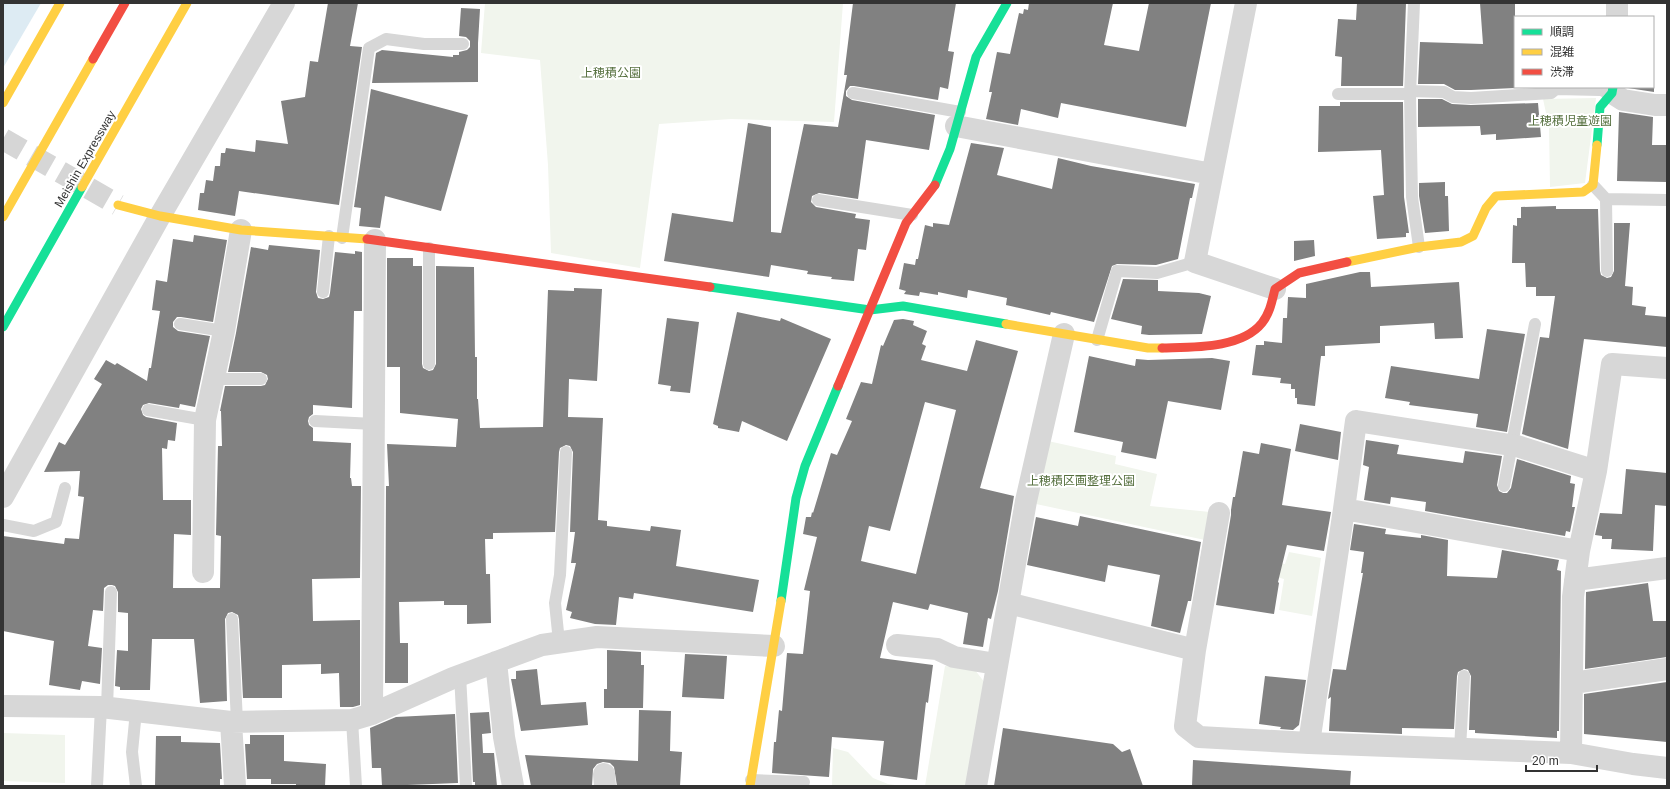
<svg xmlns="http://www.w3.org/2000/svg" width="1670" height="789" font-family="Helvetica,'Noto Sans JP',sans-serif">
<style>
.green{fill:#f1f5ed}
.water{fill:#ddebf3}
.building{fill:#818181;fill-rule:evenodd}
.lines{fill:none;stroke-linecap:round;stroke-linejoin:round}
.secondary-tunnel{stroke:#d6d6d6;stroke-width:22;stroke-dasharray:22 11;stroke-linecap:butt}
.lane{stroke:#d7d7d7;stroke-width:12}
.street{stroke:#d7d7d7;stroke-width:22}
.fast{stroke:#16e098;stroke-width:9}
.slow{stroke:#ffcf43;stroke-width:9}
.jam{stroke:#f24e42;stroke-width:9}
.labels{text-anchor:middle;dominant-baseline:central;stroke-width:4;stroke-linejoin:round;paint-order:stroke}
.park-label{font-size:12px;fill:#56703f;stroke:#fff}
.street-label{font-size:12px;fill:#333;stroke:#fff}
</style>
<rect width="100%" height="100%" fill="#fff"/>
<!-- green -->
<path class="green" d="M485 3H843L834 122 731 119 659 124 640 268 551 253 548 165 540 60 481 53Z
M1596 98 1585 183 1550 187 1549 127 1543 99Z
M1048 441 1116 456 1115 464 1157 474 1150 506 1210 512 1205 540 1036 504Z
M1289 552 1321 558 1312 616 1279 610 1284 579 1269 575 1272 562 1285 564Z
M945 666 975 670 985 683 968 786H925Z
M3 733 65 735V783L3 781Z
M833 748 848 752 873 778 888 784 902 786H832Z"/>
<!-- water -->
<path class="water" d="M3 3H41L3 68Z"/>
<!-- building -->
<path class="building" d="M328 3H358L350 46 362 47 339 205 239 191 235 216 198 210 200 193H204L206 180 213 181 215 166H220L221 153H225L226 148 255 152 256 140 288 144 281 101 305 97 310 61 318 62Z
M853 3H956L948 51 954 52 948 89 940 87 938 100 854 86H850L846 91V96L852 100 935 115 929 150 866 140 858 199 819 193 812 196 811 202 816 207 856 214 855 218 870 220 866 250 858 249 854 281 831 279 832 277 807 274 808 271 771 265 769 277 664 261 672 213 733 222 748 123 771 127V232L781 233 804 124 838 127 847 75H844Z
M1029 3H1113L1104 45 1139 51 1149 3H1211L1186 127 1061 103 1058 118 1021 109 1018 125 986 119 992 92H989L997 52 1010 54 1019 13 1023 14 1024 9 1028 10Z
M1357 3H1406L1403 86H1341L1342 57 1335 56 1338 19 1356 20Z
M1480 3H1515V88L1471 90H1455L1444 84H1418L1420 42 1483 44Z
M461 8 480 9 478 43V82L372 83 376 53 382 50 453 57V55H459V52L467 50 470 47V41L466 37 459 36Z
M1626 87H1654V92L1628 88Z
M371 89 468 115 441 211 385 196 380 228 359 226 361 208 354 207Z
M1418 99H1442L1452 104 1471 105 1538 103 1541 137 1496 140V134L1481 135 1480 126 1418 127Z
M1340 102H1403L1404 197 1409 233H1406V237L1377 239 1373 196 1384 195 1381 150 1318 152 1319 106H1340Z
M1619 112 1653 117 1652 145H1667V182L1617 181Z
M971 143 1004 148 997 175 1052 189 1058 158 1091 166 1195 184 1192 198H1190L1178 259 1156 265 1117 264 1112 266 1094 322 1051 312 1050 315 1006 305 1007 298 968 290 967 298 938 292V295L920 292 919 296 904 294 906 291 899 289 904 263 915 265 916 259H918L925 225 933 227V223L949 225Z
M1445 182V196H1448L1449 231 1425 233 1419 196V183Z
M1556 206V209H1598L1600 271 1601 275 1607 278 1611 277 1614 271V223H1630L1625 286 1633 287 1632 305 1646 307 1645 315 1667 317V347L1584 339 1568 449 1522 434 1540 337 1549 338 1555 296H1536V287H1526L1525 263H1512L1513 225 1517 226V218H1521V207Z
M194 235 227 240 213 322 181 317H177L173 322V327L178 331 210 336 195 407 180 404 179 408 149 403 143 405 141 409 143 415 146 417 177 423 175 441 168 440 167 449 162 448 163 500H191V535L174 534 173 588H220L221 536 216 535 218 446H222L221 411H220L225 386H261L265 385 268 379 267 375 261 372H228L236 333 251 247 268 250 269 245 320 250 316 292 318 298 323 299 329 297 330 293 335 252 355 254V251L362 252V311H354L352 408 313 405V414L309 417 308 421 309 425 313 428V441L351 443 350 478H351L352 486H361L360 578 312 579 313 621 360 620V705L353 707H340L339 673 321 674V664L282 665V698H243L239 619 238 615 232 612 228 613 225 619 227 701 200 703 194 639H152L150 690H120V687L115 686 117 650 128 651V613L118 612V592L115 586 112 585H108L104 588 103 611 93 610 88 646 102 648 100 684 82 681 80 690 49 685 54 641 3 631V536L64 544 65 538 79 539 84 497 78 496 80 471 44 472 59 442 65 445 102 384 94 379 106 360 115 365 117 363 147 381 149 368H151L160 311 152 310 156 280 167 282 173 239 193 242Z
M1314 240 1315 256 1294 261V241Z
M387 258H413V266H422V364L423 368 429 371 433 370 436 364V266L474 267 475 357H477V399H478L480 428 543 427 548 290 574 291V288L602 289 597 381 569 379 568 417 603 418 598 520 607 521V526L650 531 651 526 681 530 676 566 759 580 753 612 634 593 633 599 619 597 616 625 595 624 570 618 572 612 566 610 576 563H571L575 532H570L573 452 570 446 566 445 560 448 559 452 555 532 493 533V539H485L486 574H490L491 623 467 624V605H444V601L399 602 400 643H408V683H385L386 486H389L387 444 456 447 458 419 400 413V367H387Z
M1360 272H1370L1371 287 1459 282 1463 338 1435 339 1434 323 1380 326V343L1325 346V356H1321L1315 406 1297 404V398H1295V389H1291V384L1280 383 1281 378 1252 375 1256 345H1264V341L1282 343 1283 318H1287L1288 297 1306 298V284Z
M1123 279 1158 280V291L1199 293 1211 296 1202 334 1149 335 1141 334 1142 326 1111 319Z
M737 312 780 321 781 318 831 339 787 441 742 421 739 432 718 428V426L713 424Z
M667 318 699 322 690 393 670 391 671 386 658 384Z
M903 319 914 321 913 325 927 331 922 344 926 346 921 360 967 371 976 340 1018 351 980 488 1014 496 998 591 991 619 988 618 983 647 963 644 968 613 930 604 928 610 893 602 880 658 933 665 928 703 926 702 917 780 880 775 884 741 832 737 829 777 772 773 774 742H776L779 710 782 711 787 653 803 654 810 591 804 590 817 537 803 534 806 517H811L812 512 813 513 831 453 837 455 852 421 846 419 861 382 872 384 881 345 883 346 894 320ZM925 402 956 410 916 574 861 561 869 526 890 531Z
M1487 329 1525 334 1507 432 1476 427 1478 414 1409 405 1410 402 1385 398 1391 366 1479 379Z
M1089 356 1135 366 1136 359 1148 360 1212 358 1230 361 1221 410 1168 401 1156 459 1121 452 1123 442 1074 432Z
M1300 424 1341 432 1338 460 1295 451Z
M1366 440 1399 445 1397 454 1463 463 1465 451 1502 456 1497 485 1499 491 1503 493H1507L1511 488 1517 459 1571 476 1570 483 1575 484 1572 507H1575L1570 532 1566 531 1565 536 1425 511 1426 502 1391 497 1390 504 1364 500 1369 467 1363 465Z
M1261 443 1291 449 1282 505 1331 512 1324 551 1287 545 1278 582 1279 583 1274 614 1216 605 1231 515V510L1233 497H1235L1243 451 1259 454Z
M1626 469 1667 473V506L1655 505 1653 551 1611 549 1612 539H1602V536L1595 535 1600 513 1622 514Z
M1080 516 1201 542 1191 601H1188L1180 633 1151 626 1160 575 1108 565 1105 582 1027 565 1036 517 1078 526Z
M1354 524 1386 529 1385 534 1421 538V535L1448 540 1447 576 1497 578 1502 550 1559 560 1557 570 1561 571 1559 731H1557V738L1475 733V730H1469L1471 676 1468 670 1464 669 1458 672 1457 676 1454 729 1402 728V734L1329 731 1331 697 1328 699 1333 669 1346 670 1363 573H1361L1364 552 1350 550Z
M1648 583 1653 621H1667V657L1585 669 1586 592Z
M607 650 641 652V665H644L643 708H604V689H607Z
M685 654 727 656 724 699 682 697Z
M537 669 541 705 586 702 588 725 521 731 511 679H516V671Z
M1265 676 1306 680 1299 725 1293 730 1280 729 1281 727 1259 724Z
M1667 682V742L1584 734V694Z
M639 710 671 711 670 751 682 752 680 786H617L614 767 610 763 603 762 597 764 593 769 592 786H531L525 755 638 761Z
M489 712 491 733 482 734 483 753H494L497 786H475V782H473L470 713Z
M455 714 458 783 382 786 381 768H372L370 728 396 717Z
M1003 728 1113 744 1122 752 1130 749 1143 786H994Z
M250 735H284V761L326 764 325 786H296V784H271V779H247L245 744H250Z
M156 736H181V742L220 743 222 779H220V786H155Z
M1193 760 1351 771 1350 786H1192Z"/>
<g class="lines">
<!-- secondary-tunnel -->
<path class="secondary-tunnel" d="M3 139 118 205"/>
<!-- lane -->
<path class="lane" d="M1414 3 1410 94 1412 197 1419 247
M1410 91 1444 92 1453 97 1471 98 1551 93 1556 89 1600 90 1612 93
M853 93 960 112
M1338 94H1410
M1593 185 1606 199 1667 200
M1606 199 1607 271
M818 200 912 215
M342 238 369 48 386 39 424 44H463
M429 248V364
M323 292 329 236
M180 324 224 331
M1097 340 1117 271 1157 273 1195 262
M214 379H261
M148 410 205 420
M315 421 374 424
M1504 486 1535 324
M3 525 34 531 56 522 65 488
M232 619 237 722
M559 642 555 603 560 575 566 452
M460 675 466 786
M107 708 111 592
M352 720 356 786
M1460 749 1464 676
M751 780 804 782
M97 786 101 707
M136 786 132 752 136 711"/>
<!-- street -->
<path class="street" d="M1246 3 1195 262 1275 289
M1617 17V3
M1612 93 1623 100 1655 105H1667
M956 126 1212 174
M3 497 160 216 284 3
M1344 509 1579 551
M1219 513 1195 650 1185 726 1199 737 1309 743 1571 753 1633 764 1667 768
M203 572 205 420 224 331 241 230
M1575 580 1667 568
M1008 603 1195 650
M897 645 937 649 954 657 996 664
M496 662 504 737 513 786
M1573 683 1667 669
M3 706 101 707 231 722 352 720 372 714 453 678 542 645 597 637 774 646
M372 714 375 240
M231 722 235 786
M1309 743 1344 509 1356 421 1517 446 1596 471
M1571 753 1573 597 1579 551 1596 471 1612 364 1667 368
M604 774 605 786
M976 786 1026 501 1064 334"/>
<!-- fast -->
<path class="fast" d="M1597 145 1600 107 1612 93 1613 87
M935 185 950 149 976 57 1007 3
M710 287 870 310 903 306 1006 324
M3 327 82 187
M781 601 796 498 805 466 838 386"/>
<!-- slow -->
<path class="slow" d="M3 103 60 3
M82 187 187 3
M118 205 160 216 241 230 367 239
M3 217 93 59
M1347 262 1419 247 1461 242 1473 236 1486 208 1496 196 1583 192 1593 185 1597 145
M1006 324 1148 348H1162
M750 786 781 601"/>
<!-- jam -->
<path class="jam" d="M93 59 125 3
M367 239 710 287
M1162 348C1193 347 1241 349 1262 323 1270 313 1272 301 1275 289L1299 273 1347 262
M838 386 906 223 935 185"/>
</g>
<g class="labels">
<!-- park labels -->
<g class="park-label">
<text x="611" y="73">上穂積公園</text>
<text x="1570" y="121">上穂積児童遊園</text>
<text x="1081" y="481">上穂積区画整理公園</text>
</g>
<!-- street labels -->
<g class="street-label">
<text transform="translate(85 159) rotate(-60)">Meishin Expressway</text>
</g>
</g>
<!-- border -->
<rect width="1670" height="789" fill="none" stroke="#333333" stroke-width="8"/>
<!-- legend -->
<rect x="1514" y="16" width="140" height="72" fill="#ffffff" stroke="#adadad"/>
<rect x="1522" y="29" width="20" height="6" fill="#16e098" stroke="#adadad"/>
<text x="1550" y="36" font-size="12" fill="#333333">順調</text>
<rect x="1522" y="49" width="20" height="6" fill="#ffcf43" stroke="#adadad"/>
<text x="1550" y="56" font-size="12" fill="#333333">混雑</text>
<rect x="1522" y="69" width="20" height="6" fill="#f24e42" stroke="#adadad"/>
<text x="1550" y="76" font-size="12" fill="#333333">渋滞</text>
<!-- scale -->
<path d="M1526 765v6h71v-6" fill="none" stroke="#333333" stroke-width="2"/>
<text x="1532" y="765" font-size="12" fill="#333333" stroke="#ffffff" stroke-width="3" paint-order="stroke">20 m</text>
</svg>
